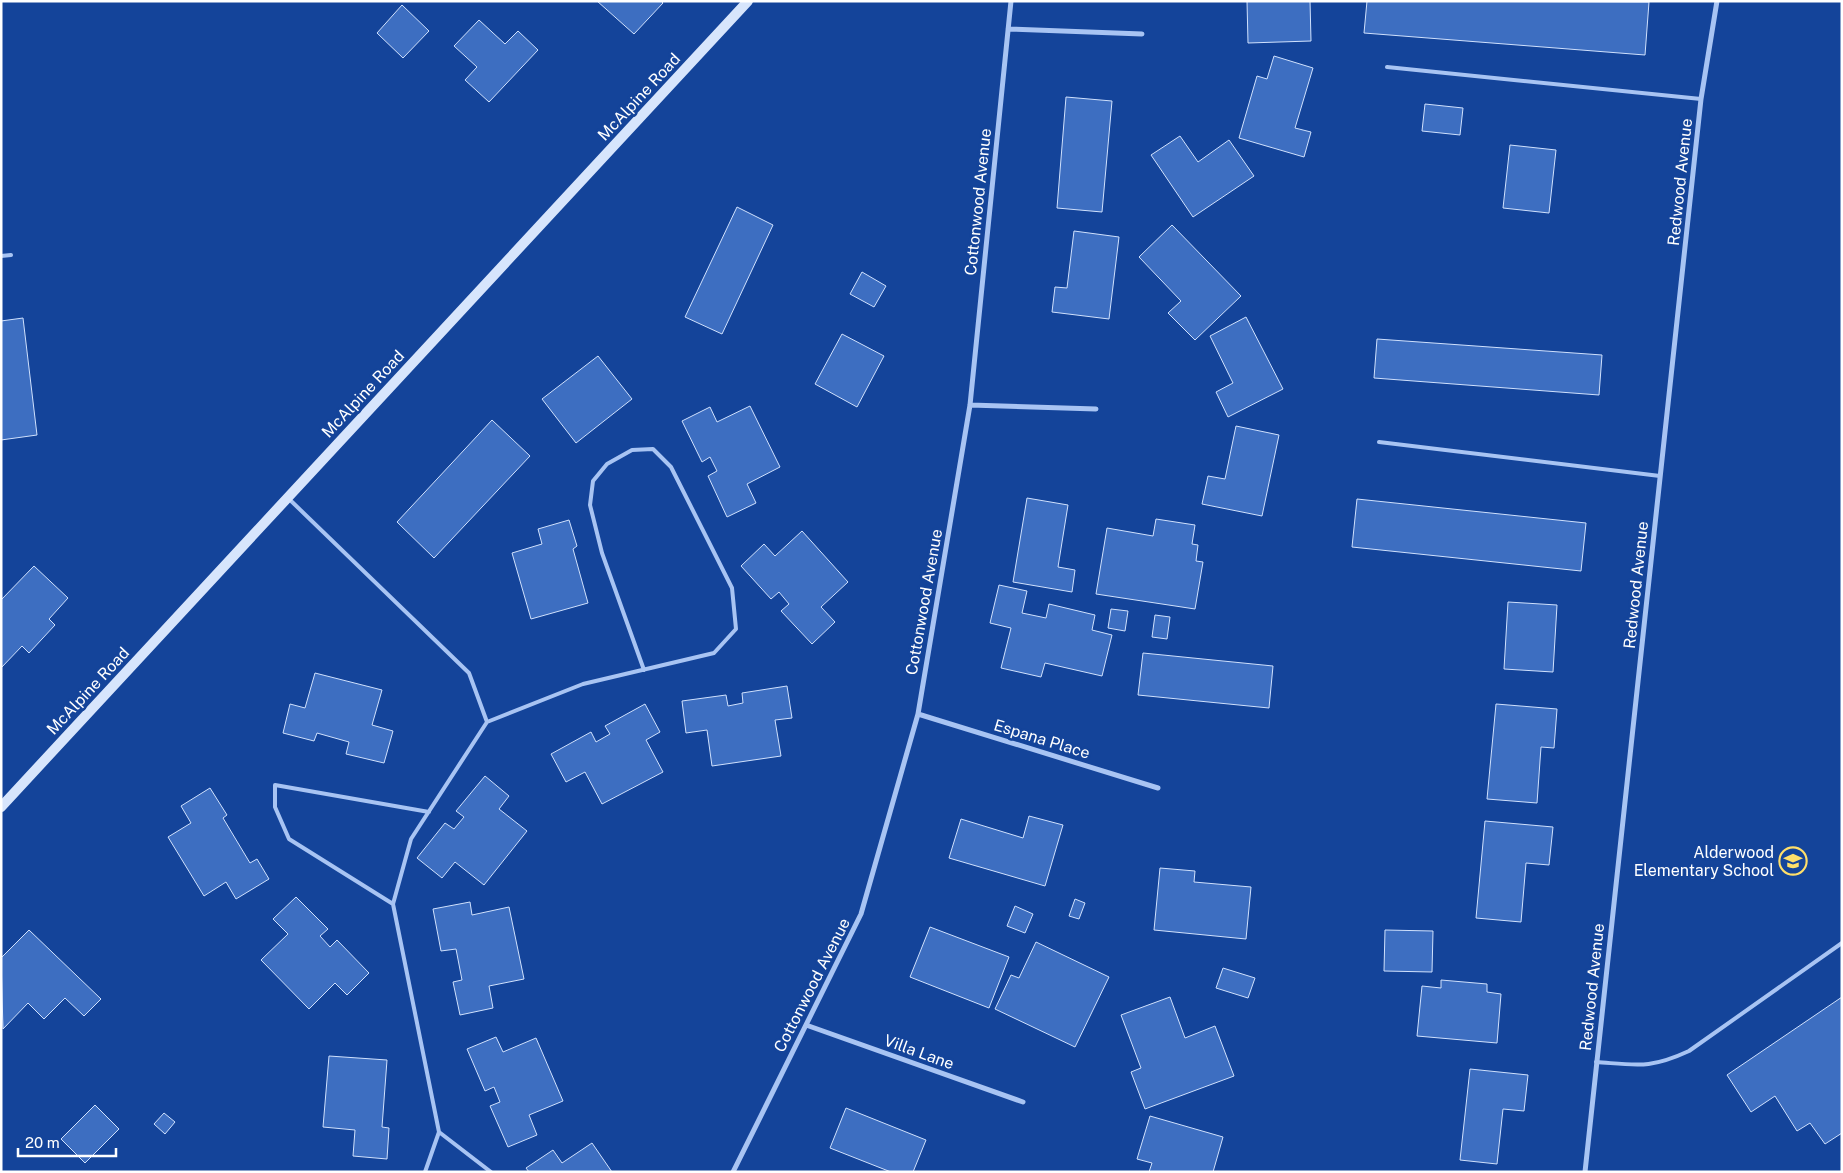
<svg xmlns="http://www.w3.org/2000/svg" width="1843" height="1173" font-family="'Public Sans',sans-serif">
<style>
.building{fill:#3d6ec1;stroke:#d0e1fd}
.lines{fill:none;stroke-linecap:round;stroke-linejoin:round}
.lane{stroke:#a8c4f3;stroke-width:4}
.street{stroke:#a8c4f3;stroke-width:5}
.secondary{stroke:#d7e5fc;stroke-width:10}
.labels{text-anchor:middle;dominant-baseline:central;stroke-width:5;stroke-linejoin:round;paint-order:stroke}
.street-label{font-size:16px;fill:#fff;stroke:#14449a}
.poi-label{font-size:16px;fill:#fff;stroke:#14449a;text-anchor:end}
</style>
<rect width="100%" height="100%" fill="#14449a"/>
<!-- building -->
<path class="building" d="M597 1H661L663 3 634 34Z
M1247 1H1310L1311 41 1248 43Z
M1367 1 1649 2 1645 55 1364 33Z
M402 5 429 31 403 58 377 33Z
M479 20 505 44 518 31 538 50 489 102 465 80 477 67 454 46Z
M1274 56 1313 68 1295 128 1311 132 1304 157 1239 138 1257 76 1267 79Z
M1066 97 1112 101 1102 212 1057 208Z
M1425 104 1463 108 1460 135 1422 131Z
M1180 136 1198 162 1229 140 1254 176 1193 217 1151 155Z
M1510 145 1556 150 1549 213 1503 208Z
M737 207 773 225 722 334 685 317Z
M1172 225 1241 296 1195 340 1168 313 1181 301 1139 257Z
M1074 231 1119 237 1109 319 1052 312 1055 287 1067 288Z
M862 272 886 286 874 307 850 294Z
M1246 317 1283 389 1228 417 1216 392 1233 383 1210 336Z
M23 318 37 435 1 440V321Z
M842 334 884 356 857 407 815 384Z
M1377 339 1602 355 1599 395 1374 378Z
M598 356 632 399 576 443 542 399Z
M750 406 780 467 747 484 756 503 727 517 708 476 717 471 710 457 702 462 682 421 710 407 717 422Z
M492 420 530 456 434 558 397 522Z
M1236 426 1279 435 1262 516 1202 504 1208 476 1225 479Z
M1027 498 1068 505 1058 567 1075 570 1072 592 1013 582Z
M1357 499 1586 523 1581 571 1352 547Z
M1156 519 1195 525 1192 544 1198 545 1196 561 1203 562 1195 609 1096 594 1107 528 1153 536Z
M569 520 577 546 573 549 588 603 531 619 512 553 542 544 538 529Z
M802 531 848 582 821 607 835 622 812 644 781 611 789 604 779 592 771 599 741 566 764 544 775 556Z
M34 566 68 598 49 619 55 625 29 653 22 646 1 668V600Z
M999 585 1027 591 1022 613 1046 618 1049 604 1095 615 1092 630 1112 635 1102 676 1045 663 1041 677 1001 668 1011 628 990 623Z
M1508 602 1557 605 1553 672 1504 669Z
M1111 609 1128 611 1125 631 1108 628Z
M1155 615 1170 617 1167 639 1152 637Z
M1143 653 1273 666 1269 708 1138 695Z
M315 673 382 690 372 725 393 731 384 763 346 754 349 742 317 733 314 741 283 733 290 704 305 708Z
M787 686 792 718 775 720 781 756 712 766 707 730 686 733 682 701 726 695 728 706 743 703 742 693Z
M645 704 660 732 646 740 663 772 602 804 585 772 566 782 551 754 591 732 596 742 610 734 605 726Z
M1496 704 1557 709 1554 748 1541 747 1537 803 1487 799Z
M485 776 509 796 499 809 527 831 484 885 455 862 442 878 417 858 445 823 454 829 464 817 456 811Z
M210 788 227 815 223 818 250 863 257 859 269 879 236 899 226 882 204 896 168 837 191 823 181 806Z
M1029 816 1063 825 1045 886 949 858 961 819 1023 838Z
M1485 821 1553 827 1549 865 1526 863 1521 922 1476 918Z
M1160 868 1195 871 1194 882 1251 887 1246 939 1154 930Z
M296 897 328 929 320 936 330 947 337 940 369 973 347 995 335 983 309 1009 261 960 288 934 273 919Z
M1075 899 1085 903 1079 919 1069 916Z
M470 902 472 915 509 907 524 979 489 986 493 1008 460 1015 453 982 462 980 456 949 441 951 433 909Z
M1015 906 1033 914 1025 933 1007 926Z
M930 927 1009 957 989 1008 910 977Z
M29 930 101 999 84 1016 65 998 44 1019 28 1003 3 1029 1 958Z
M1385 930 1433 931 1432 972 1384 971Z
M1036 942 1109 977 1075 1047 995 1009 1011 975 1019 978Z
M1223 968 1255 978 1248 998 1216 988Z
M1441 980 1487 984V992L1501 994 1497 1043 1417 1036 1422 986 1441 988Z
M1170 997 1185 1038 1215 1026 1234 1076 1145 1109 1131 1072 1141 1068 1121 1015Z
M1842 997V1133L1825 1144 1810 1123 1797 1131 1775 1096 1751 1112 1727 1075Z
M496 1037 503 1052 536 1038 563 1101 529 1115 537 1135 508 1147 490 1106 500 1102 494 1087 485 1091 467 1049Z
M329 1056 387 1060 382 1127 389 1128 387 1159 353 1156 355 1130 323 1127Z
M1470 1069 1528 1075 1524 1111 1503 1109 1497 1164 1460 1160Z
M95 1105 119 1129 85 1163 61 1139Z
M846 1108 926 1140 913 1172H891L830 1148Z
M164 1113 175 1122 165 1134 154 1124Z
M1150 1116 1223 1137 1213 1172H1149L1152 1163 1137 1159Z
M592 1143 612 1172H529L526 1168 553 1150 562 1163Z"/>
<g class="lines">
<!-- lane -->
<path class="lane" d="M1387 67 1701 99
M1 256 11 255
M1379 442 1660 476
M288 498 469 673 487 722 411 839 393 904 439 1132 425 1172
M487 722 583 684 714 653 736 629 732 588 671 467 653 449 632 450 607 464 593 481 590 505 602 553 644 670
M393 904 289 839 275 807V785L429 812
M1596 1062C1638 1065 1650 1069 1689 1051L1842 943
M439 1132 491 1172"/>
<!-- street -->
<path class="street" d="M1008 29 1142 34
M970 405 1096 409
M918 714 1158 788
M806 1025 1023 1102
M733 1172 861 914 918 714 970 405 1011 1
M1585 1172 1701 99 1717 1"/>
<!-- secondary -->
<path class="secondary" d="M1 807 748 1"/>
</g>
<!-- icons -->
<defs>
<g id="school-ring" transform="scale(1.4375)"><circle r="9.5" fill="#14449a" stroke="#ffdf6a" stroke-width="1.5"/><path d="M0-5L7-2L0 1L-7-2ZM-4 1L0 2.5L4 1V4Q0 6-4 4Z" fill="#ffdf6a"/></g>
</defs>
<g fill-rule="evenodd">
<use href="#school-ring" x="1793" y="861"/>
</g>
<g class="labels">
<!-- street labels -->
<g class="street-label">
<text transform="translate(639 97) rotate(-47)">McAlpine Road</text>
<text transform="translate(1680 182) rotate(-84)">Redwood Avenue</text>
<text transform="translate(978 202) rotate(-84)">Cottonwood Avenue</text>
<text transform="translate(363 394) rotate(-47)">McAlpine Road</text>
<text transform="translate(1636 585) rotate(-84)">Redwood Avenue</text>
<text transform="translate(924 602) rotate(-80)">Cottonwood Avenue</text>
<text transform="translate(88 691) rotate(-47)">McAlpine Road</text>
<text transform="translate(1042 739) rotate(17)">Espana Place</text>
<text transform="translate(812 985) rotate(-63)">Cottonwood Avenue</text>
<text transform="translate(1592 987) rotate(-84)">Redwood Avenue</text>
<text transform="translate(919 1052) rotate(20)">Villa Lane</text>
</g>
<!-- poi labels -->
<g class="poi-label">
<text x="1774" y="852">Alderwood<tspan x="1774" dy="18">Elementary School</tspan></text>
</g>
</g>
<!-- border -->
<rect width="1843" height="1173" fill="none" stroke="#ffffff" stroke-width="5"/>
<!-- scale -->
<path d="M18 1148v8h98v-8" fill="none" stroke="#ffffff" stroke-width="2.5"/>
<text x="25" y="1148" font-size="15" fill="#ffffff" stroke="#14449a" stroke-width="4" paint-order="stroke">20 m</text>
</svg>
